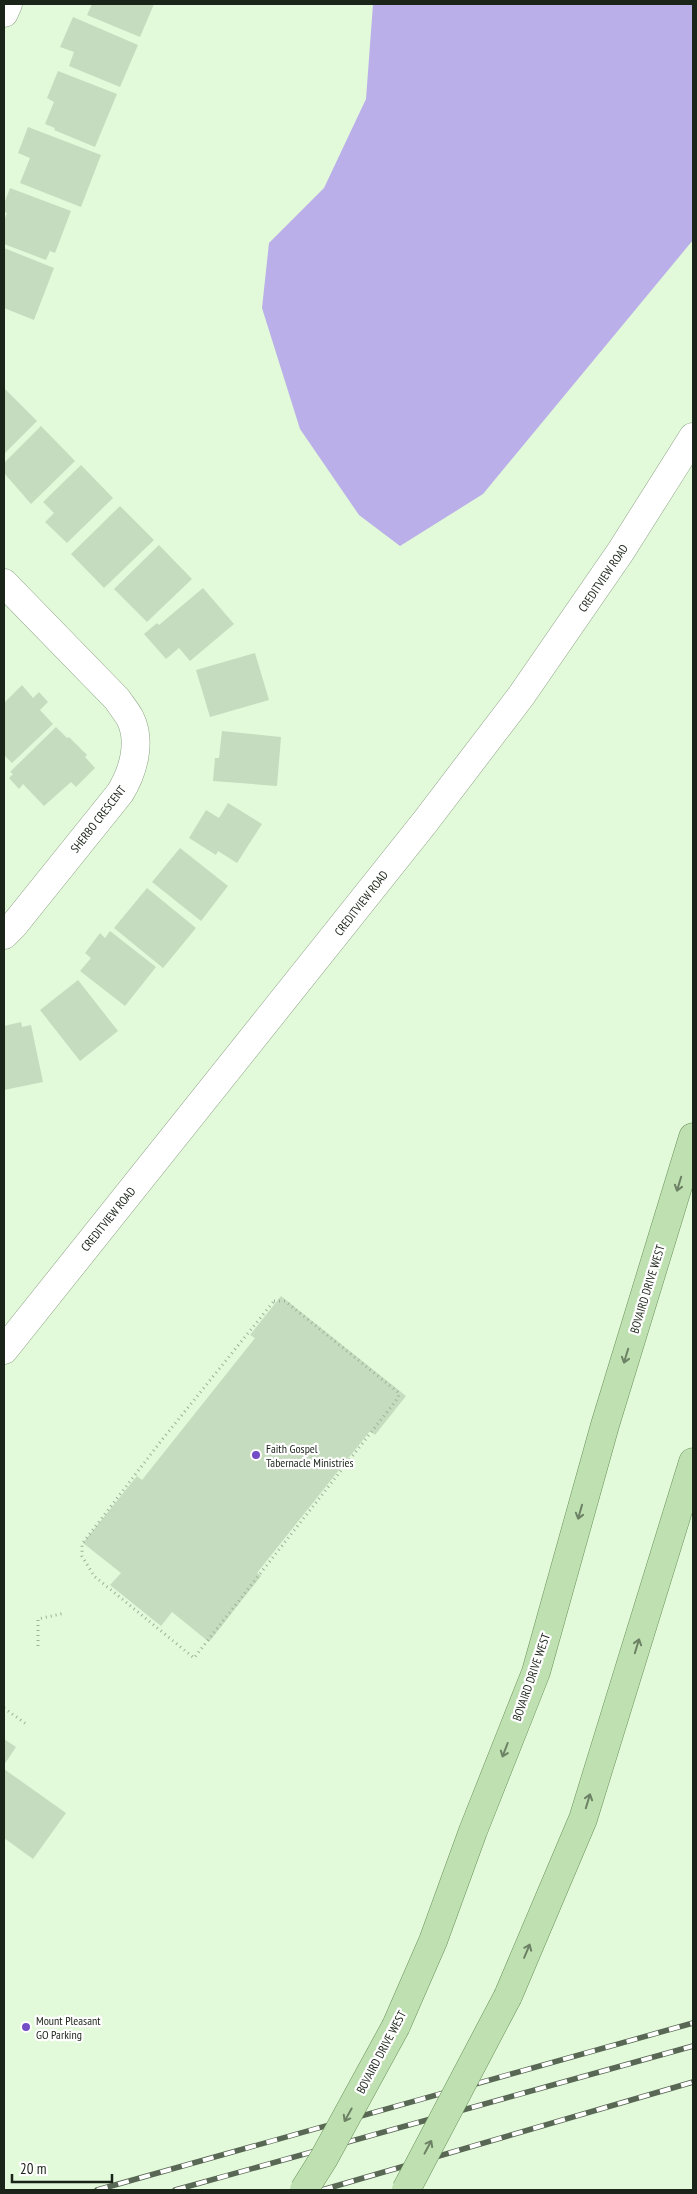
<svg xmlns="http://www.w3.org/2000/svg" width="697" height="2194" font-family="'PT Sans Narrow',sans-serif">
<style>
.water{fill:#baafe9}
.building{fill:#c6dcbe}
.lines{fill:none;stroke-linecap:round;stroke-linejoin:round}
.minor-casing{stroke:#8ea386;stroke-width:29}
.major-casing{stroke:#6a925a;stroke-width:29}
.path{stroke:#9eb097;stroke-width:3;stroke-dasharray:1 4;stroke-linecap:butt}
.minor{stroke:#fff;stroke-width:28}
.major{stroke:#bfe1b2;stroke-width:28}
.rail-casing{stroke:#596755;stroke-width:5.5}
.rail{stroke:#fff;stroke-width:4;stroke-dasharray:11;stroke-linecap:butt}
.major-bridge-casing{stroke:#6a925a;stroke-width:29;stroke-linecap:butt}
.major-bridge{stroke:#bfe1b2;stroke-width:28}
.oneway{stroke:#6d8265}
.poi-dot{fill:#724dc6;stroke:#fff;stroke-width:2}
.labels{text-anchor:middle;dominant-baseline:central;stroke-width:4.5;stroke-linejoin:round;paint-order:stroke}
.street-label{font-size:12px;fill:#1b2418;stroke:#fff}
.poi-label{font-size:12px;fill:#1b2418;stroke:#fff;text-anchor:start}
</style>
<rect width="100%" height="100%" fill="#e2f9da"/>
<!-- water -->
<path class="water" d="M373 4H693V240L483 494 400 546 359 515 300 429 262 308 269 243 324 188 366 99Z"/>
<!-- building -->
<path class="building" d="M92 4H154L140 37 87 15Z
M73 17 138 45 120 87 69 66 74 52 60 47Z
M58 71 117 94 95 147 54 130 55 128 45 124 54 102 47 98Z
M28 127 101 155 81 207 20 183 30 158 18 153Z
M10 188 71 211 55 253 50 251 46 260 4 244V221L7 213 4 212V204Z
M4 248 54 268 34 320 4 308Z
M4 388 37 421 4 454Z
M41 426 75 461 31 504 4 473V463Z
M81 465 113 498 67 543 45 522 54 513 43 502Z
M120 506 154 540 104 588 71 554Z
M159 545 192 579 147 622 114 589Z
M203 588 234 624 190 661 179 648 166 659 144 634 157 623 159 625Z
M255 653 269 700 210 717 196 670Z
M22 685 33 698 39 692 48 702 40 710 53 724 12 763 4 755V703Z
M56 727 67 738 69 737 87 755 85 757 95 768 76 787 71 782 44 806 23 784 19 789 9 778 13 774 10 772Z
M222 731 281 737 277 786 213 781 215 758H219Z
M228 803 262 824 237 863 218 851 216 855 189 838 206 810 219 818Z
M180 848 228 886 201 921 152 882Z
M147 888 196 928 163 968 114 928Z
M110 931 156 967 125 1006 80 971 91 958 85 953 100 933 105 938Z
M78 980 118 1031 80 1061 40 1010Z
M21 1022 22 1027 31 1025 43 1082 4 1090V1026Z
M281 1296 406 1396 375 1435 370 1431 257 1573 261 1576 209 1642 172 1612 161 1626 110 1585 121 1573 83 1543 137 1476 142 1480 255 1338 250 1335Z
M4 1739 16 1747 4 1765Z
M4 1769 66 1813 33 1859 4 1838Z"/>
<g class="lines">
<!-- minor casing -->
<g class="minor-casing">
<path id="minor" d="M4 13 8 4
M4 583 117 699C121 705 126 711 130 718 142 742 133 772 120 793L14 925 4 935
M4 1350 425 822 521 696 621 551 693 437"/>
</g>
<!-- major casing -->
<g class="major-casing">
<path id="major" d="M508 1996 583 1819 693 1462
M396 2026 433 1941 473 1831 536 1672 605 1425 693 1137"/>
</g>
<!-- path -->
<path class="path" d="M274 1301H285L399 1393 398 1398 194 1658 94 1576 82 1556V1544L161 1441Z
M38 1646V1619L65 1613
M4 1708 26 1724"/>
<!-- minor -->
<use href="#minor" class="minor"/>
<!-- major -->
<use href="#major" class="major"/>
<!-- rail casing -->
<g class="rail-casing">
<path id="rail" d="M97 2190 693 2023
M175 2190 693 2046
M322 2190 693 2082"/>
</g>
<!-- rail -->
<use href="#rail" class="rail"/>
<!-- major-bridge casing -->
<g class="major-bridge-casing">
<path id="major-bridge" d="M304 2190 324 2158 396 2026
M406 2190 508 1996"/>
</g>
<!-- major-bridge -->
<use href="#major-bridge" class="major-bridge"/>
</g>
<!-- one-way arrows -->
<defs><path id="oneway-shaft" d="M-6 0H5M1.5-3L5.5 0L1.5 3" fill="none" stroke-width="1.6" stroke-linecap="round" stroke-linejoin="round" transform="scale(1.25)"/></defs>
<g class="oneway">
<use href="#oneway-shaft" transform="translate(679 1184) rotate(107)"/>
<use href="#oneway-shaft" transform="translate(626 1356) rotate(107)"/>
<use href="#oneway-shaft" transform="translate(580 1512) rotate(106)"/>
<use href="#oneway-shaft" transform="translate(637 1646) rotate(-73)"/>
<use href="#oneway-shaft" transform="translate(505 1750) rotate(111)"/>
<use href="#oneway-shaft" transform="translate(588 1801) rotate(-73)"/>
<use href="#oneway-shaft" transform="translate(527 1951) rotate(-67)"/>
<use href="#oneway-shaft" transform="translate(348 2115) rotate(119)"/>
<use href="#oneway-shaft" transform="translate(428 2147) rotate(-62)"/>
</g>
<!-- markers -->
<g class="poi-dot">
<circle cx="256" cy="1455" r="5"/>
<circle cx="26" cy="2027" r="5"/>
</g>
<g class="labels">
<!-- street labels -->
<g class="street-label">
<text transform="translate(603 578) rotate(-56)">CREDITVIEW ROAD</text>
<text transform="translate(98 819) rotate(-52)">SHERBO CRESCENT</text>
<text transform="translate(361 903) rotate(-52)">CREDITVIEW ROAD</text>
<text transform="translate(108 1219) rotate(-51)">CREDITVIEW ROAD</text>
<text transform="translate(647 1289) rotate(-73)">BOVAIRD DRIVE WEST</text>
<text transform="translate(531 1677) rotate(-71)">BOVAIRD DRIVE WEST</text>
<text transform="translate(381 2052) rotate(-62)">BOVAIRD DRIVE WEST</text>
</g>
<!-- poi labels -->
<g class="poi-label">
<text x="266" y="1448">Faith Gospel<tspan x="266" dy="14">Tabernacle Ministries</tspan></text>
<text x="36" y="2020">Mount Pleasant<tspan x="36" dy="14">GO Parking</tspan></text>
</g>
</g>
<!-- border -->
<rect width="697" height="2194" fill="none" stroke="#1b2418" stroke-width="10"/>
<!-- scale -->
<path d="M12 2174v8h100v-8" fill="none" stroke="#1b2418" stroke-width="2.5"/>
<text x="20" y="2174" font-size="15" fill="#1b2418" stroke="#ffffff" stroke-width="4" paint-order="stroke">20 m</text>
</svg>
